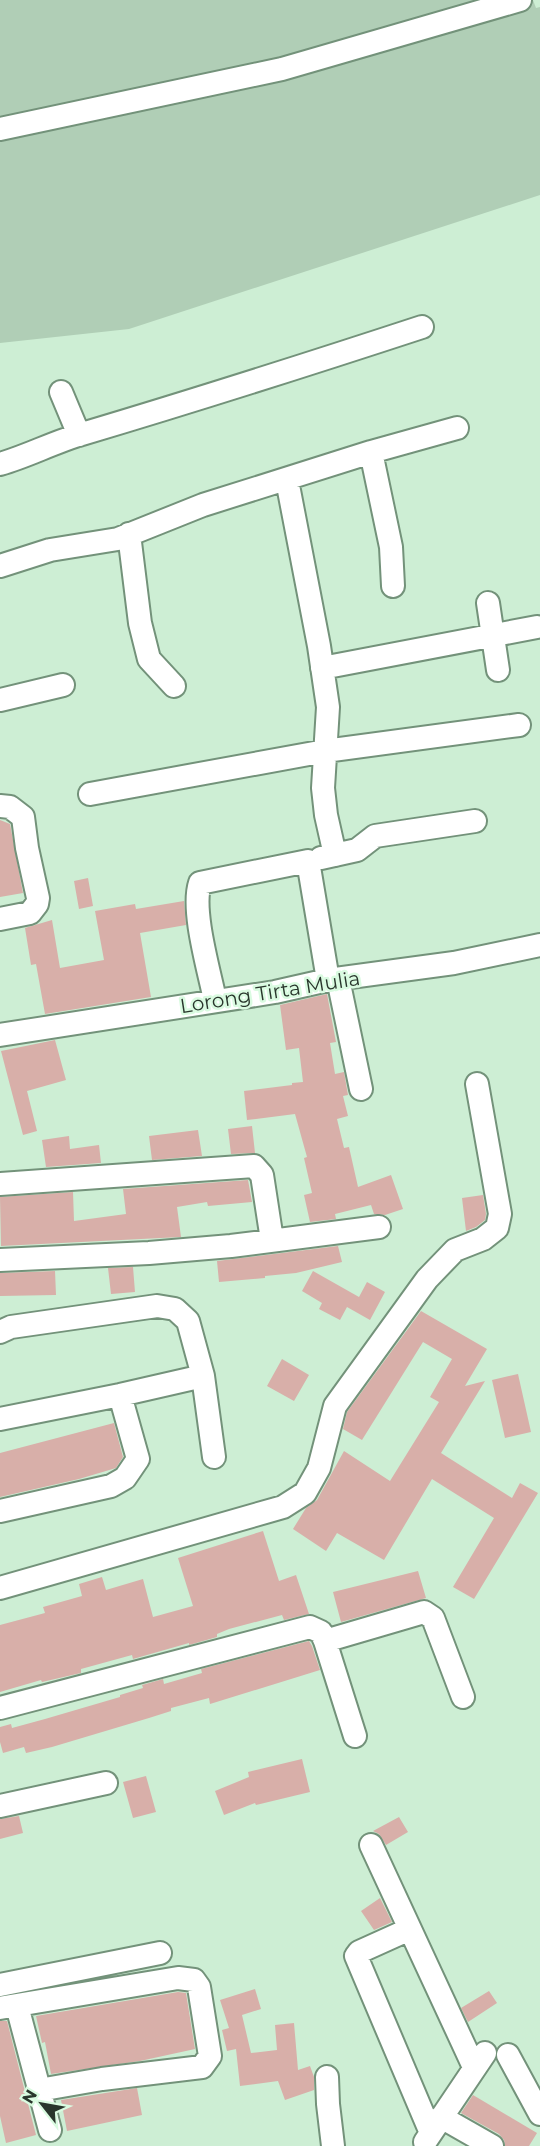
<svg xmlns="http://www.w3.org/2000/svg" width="540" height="2146" font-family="Montserrat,sans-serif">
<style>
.green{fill:#b0ceb6}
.building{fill:#d8afa9}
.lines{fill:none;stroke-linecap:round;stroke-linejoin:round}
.minor-casing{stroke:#73927a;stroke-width:26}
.minor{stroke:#fff;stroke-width:22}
.labels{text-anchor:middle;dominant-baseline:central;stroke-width:5;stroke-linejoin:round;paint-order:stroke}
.street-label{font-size:20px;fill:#29362c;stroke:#dafbe1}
</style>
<rect width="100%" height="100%" fill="#cdeed4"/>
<!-- green -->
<path class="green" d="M0 0H533L536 8 540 7V195L129 329 0 343Z"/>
<!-- building -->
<path class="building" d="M0 820 10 824 23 893 0 897Z
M88 878 93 906 79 909 74 881Z
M184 901 186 925 140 933 151 997 45 1014 36 964 31 965 25 928 52 920 60 968 104 960 95 911 135 904 136 909Z
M327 994 336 1042 330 1043 335 1074 344 1072 348 1095 343 1096 348 1116 337 1119 344 1148 349 1147 358 1187 391 1175 403 1209 385 1215 374 1214 371 1205 335 1214 336 1219 310 1222 304 1195 312 1193 304 1158 307 1157 295 1114 247 1120 244 1091 292 1085V1083L303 1082 299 1048 286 1050 280 1005Z
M55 1040 66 1080 27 1091 37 1131 23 1135 1 1051Z
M252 1126 255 1153 231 1154 228 1129Z
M198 1130 202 1156 152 1160 149 1136Z
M69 1136 70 1149 99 1145 101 1163 46 1167 42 1140Z
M248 1180 252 1202 208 1206 207 1202 177 1207 181 1237 1 1246 0 1197 73 1192 74 1221 126 1214 123 1189Z
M483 1195 486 1214 485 1220 476 1227 466 1231 462 1198Z
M338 1246 342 1262 296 1273 265 1276V1278L219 1282 217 1261Z
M133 1267 135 1292 111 1294 108 1268Z
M55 1271 56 1295 0 1296V1273Z
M313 1271 359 1297 367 1282 385 1292 370 1320 347 1307 340 1320 319 1309 322 1303 302 1291Z
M421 1311 487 1349 465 1386 485 1381 441 1453 512 1498 520 1483 538 1493 474 1599 453 1587 494 1518 432 1479 384 1560 337 1533 326 1551 293 1529 306 1508 317 1500 344 1451 390 1481 439 1402 430 1397 452 1359 423 1342 362 1440 343 1429 347 1412Z
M282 1359 309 1375 294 1401 267 1386Z
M518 1374 531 1432 505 1438 492 1380Z
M114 1423 123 1457 116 1468 79 1479 0 1497V1453Z
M263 1531 279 1581 296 1575 309 1614 284 1620 282 1615 229 1629 217 1634V1637L189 1645V1643L133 1659 132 1655 81 1669V1673L42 1682 41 1680 0 1692V1625L45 1613 43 1607 82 1596 79 1584 102 1577 106 1590 143 1579 153 1617 193 1606 178 1558Z
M418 1571 426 1598 341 1622 333 1592Z
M309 1641 312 1646 320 1670 210 1704 209 1698 171 1708V1711L149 1718 52 1747 26 1753 24 1747 3 1753 0 1742V1727L11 1724 12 1728 45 1719 120 1697V1695L143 1688 142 1685 163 1679 164 1684 202 1673 201 1669Z
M302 1759 310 1792 256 1805 255 1803 224 1815 215 1791 249 1777 248 1772Z
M146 1776 156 1812 133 1818 123 1782Z
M19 1816 23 1833 0 1839V1819Z
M399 1817 408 1832 386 1845 379 1834 373 1831Z
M380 1898 392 1922 374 1930 361 1911Z
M255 1989 261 2009 242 2015 251 2053 277 2050 275 2025 294 2023 298 2070 310 2066 314 2077V2090L285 2100 278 2081 240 2086 236 2049 227 2051 222 2030 229 2028 220 2000Z
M489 1991 497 2003 468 2022 461 2008Z
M178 1992 186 1993 195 2049 140 2061 51 2074 45 2042 42 2043 36 2016Z
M0 2021H7L36 2135 6 2143 0 2116Z
M137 2088 142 2115 67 2131 61 2100Z
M473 2095 537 2133 529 2146H505L504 2140 499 2134 461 2113Z"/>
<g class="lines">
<!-- minor casing -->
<g class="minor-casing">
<path id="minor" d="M0 129 282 69 520 0
M61 392 79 435
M371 452 391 547 393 586
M0 464C28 456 54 442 82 434 196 400 309 364 422 327
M287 480 319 646 328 707 323 788 326 815 335 855
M129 534 140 623 149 659 174 686
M0 566 50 550 118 539 203 505 371 452 457 428
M488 603 498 670
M322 668 537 627
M0 700 63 685
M90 794 325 751 519 725
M0 806 10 807 23 817 27 848 38 898 37 904 30 913 0 919
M321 858 357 850 375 836 475 821
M338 979 361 1089
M215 1000C209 970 191 910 200 883L308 861 328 980
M0 1035 275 992 328 980 454 963 540 945
M0 1184 254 1166 262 1175 272 1240
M0 1260 149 1253 231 1246 379 1227
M0 1332 11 1327 157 1306 175 1309 188 1321 203 1376 214 1457
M0 1419 120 1395 203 1376
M0 1511 111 1486 125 1478 138 1459 120 1395
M0 1588 283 1507 305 1493 319 1468 335 1406 427 1279 455 1250 483 1239 497 1228 500 1214 477 1084
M325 1641 424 1612 433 1618 463 1697
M0 1708 310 1627 321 1632 325 1641 355 1736
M0 1806 106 1783
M371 1845 474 2067
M410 1929 359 1952 356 1956 431 2133
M0 1985 160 1953
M17 2006 50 2130
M0 2008 178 1978 194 1980 199 1987 210 2056 202 2067 102 2079 39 2090
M508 2055 540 2114
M327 2077 328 2104 333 2146
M441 2117 492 2146
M425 2142 485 2053"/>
</g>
<!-- minor -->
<use href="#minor" class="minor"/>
</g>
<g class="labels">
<!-- street labels -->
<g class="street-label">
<text transform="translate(270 992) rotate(-9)">Lorong Tirta Mulia</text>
</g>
</g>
<!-- north arrow -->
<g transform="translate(42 2104) rotate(301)" stroke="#dafbe1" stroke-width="4.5" paint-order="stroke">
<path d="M0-4.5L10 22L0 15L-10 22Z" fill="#29362c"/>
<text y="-9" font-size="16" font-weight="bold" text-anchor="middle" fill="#29362c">N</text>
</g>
</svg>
